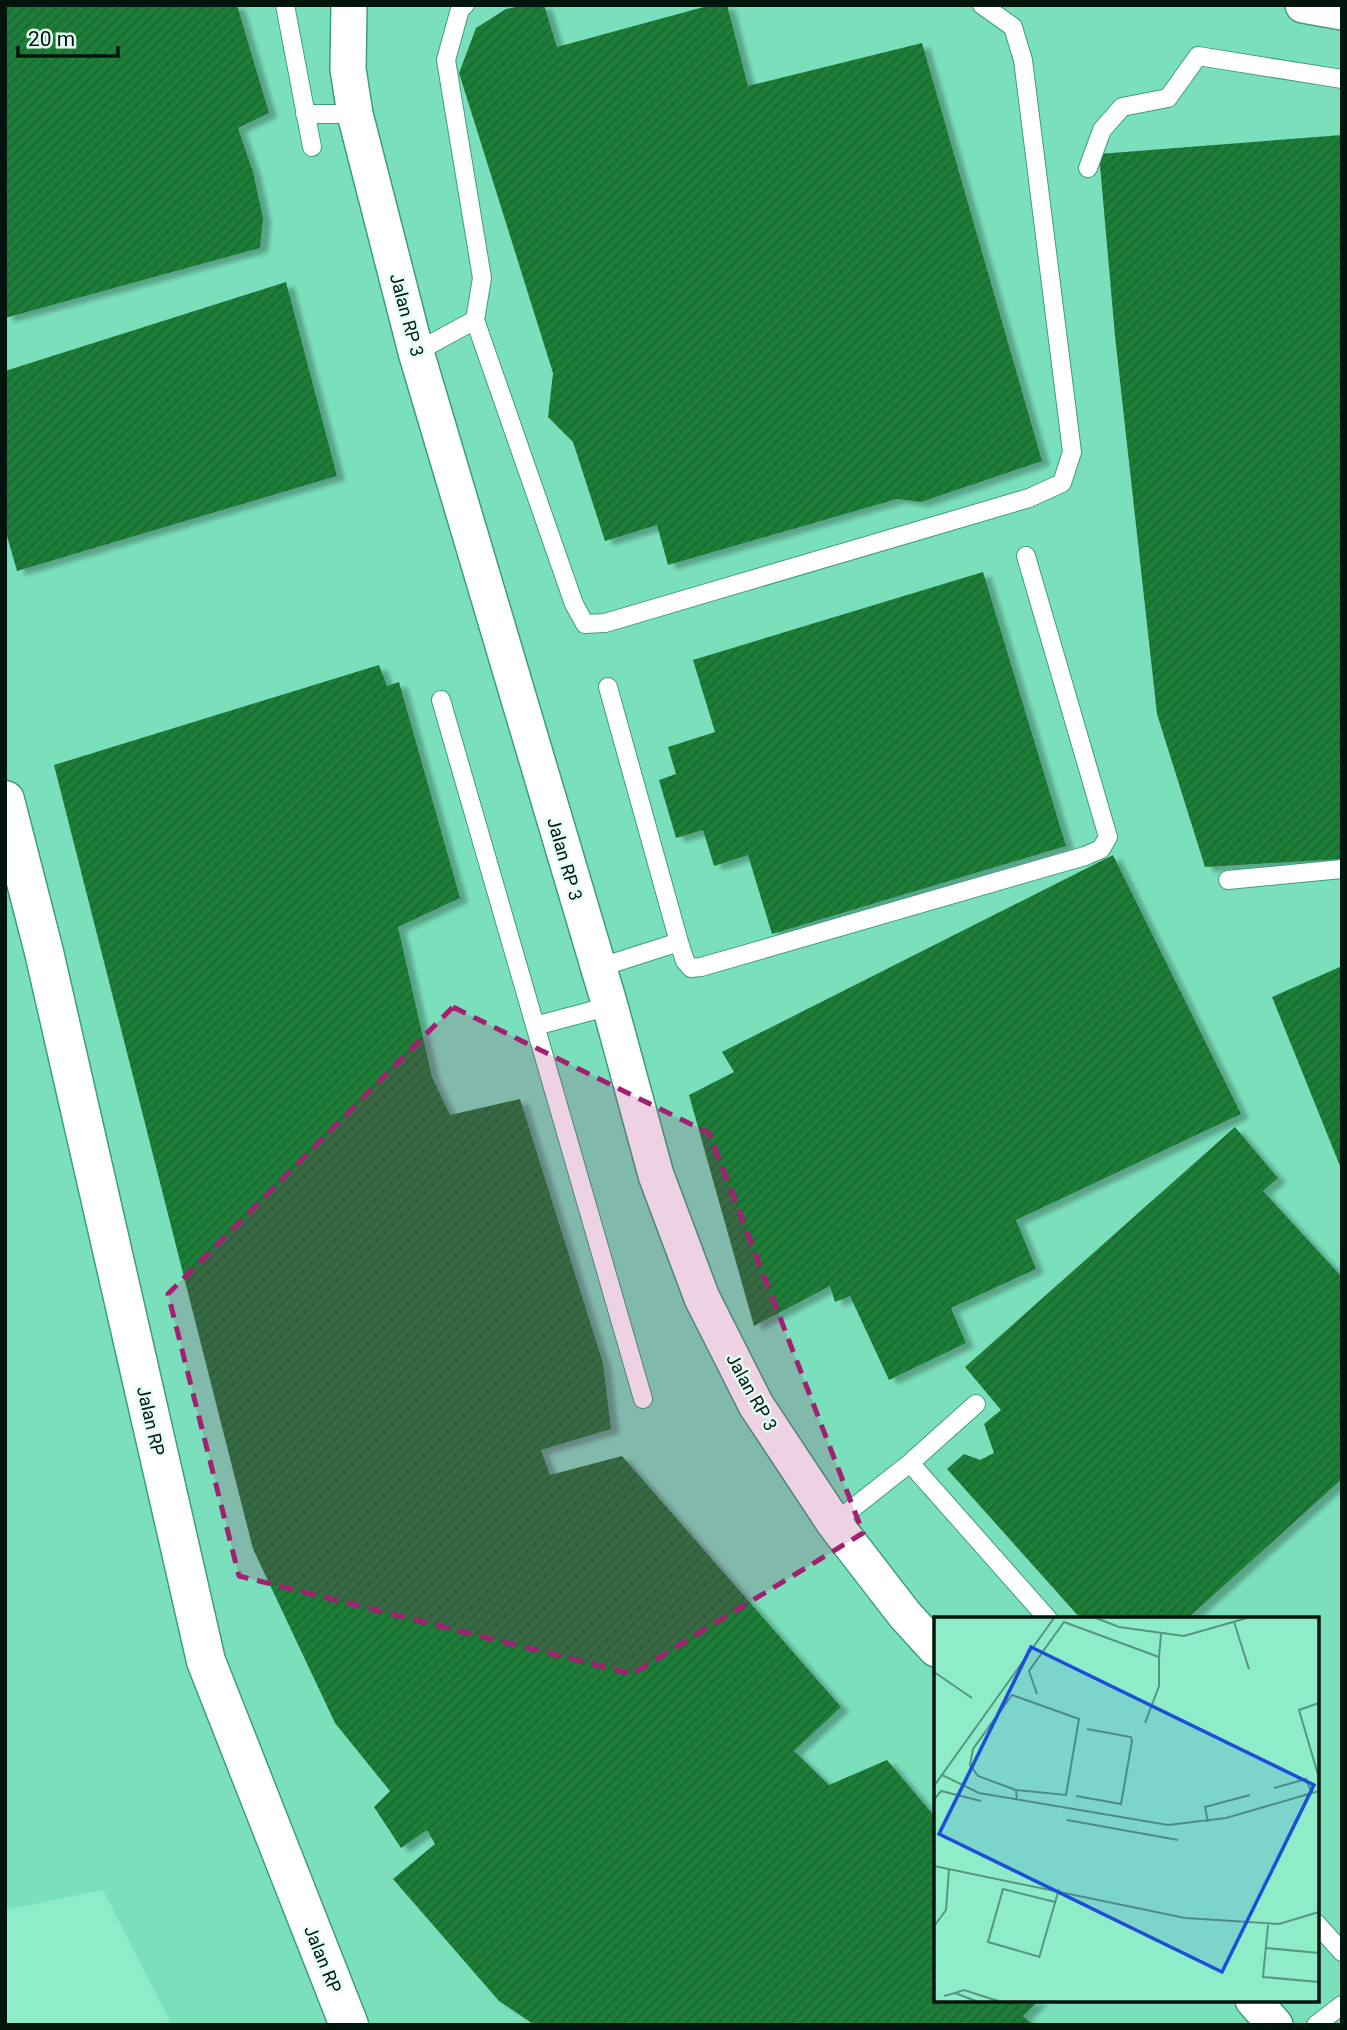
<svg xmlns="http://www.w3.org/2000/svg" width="1347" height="2030" font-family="Roboto,sans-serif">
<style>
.built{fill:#7ae0bb;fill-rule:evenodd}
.building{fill:url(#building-hatch);filter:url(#shadow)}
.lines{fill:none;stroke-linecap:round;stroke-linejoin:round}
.lane-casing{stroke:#3d9d7d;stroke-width:20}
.street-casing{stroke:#3d9d7d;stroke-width:38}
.secondary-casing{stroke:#3d9d7d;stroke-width:41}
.lane{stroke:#fff;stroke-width:18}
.street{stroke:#fff;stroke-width:35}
.secondary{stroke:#fff;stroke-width:38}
.marked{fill:#a12070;fill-opacity:0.2;stroke:#a12070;stroke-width:5;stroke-dasharray:14 9;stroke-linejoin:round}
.labels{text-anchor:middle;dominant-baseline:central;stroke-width:5;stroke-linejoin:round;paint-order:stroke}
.street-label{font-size:18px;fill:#00160d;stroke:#e4fef3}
.inset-road{fill:none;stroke:#55967e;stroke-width:2}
.view{fill:#1d4ed8;fill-opacity:0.15;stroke:#1d4ed8;stroke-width:3.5}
.inset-edge{fill:none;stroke:#00160d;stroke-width:3.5}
</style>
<defs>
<pattern id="building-hatch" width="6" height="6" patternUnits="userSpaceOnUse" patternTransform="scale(1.75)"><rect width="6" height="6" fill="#1f7e39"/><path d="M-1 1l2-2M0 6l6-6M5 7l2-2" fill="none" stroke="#19662e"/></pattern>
<filter id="shadow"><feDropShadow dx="8" dy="4.5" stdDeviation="2" flood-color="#0004"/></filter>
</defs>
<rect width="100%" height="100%" fill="#8eecc9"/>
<!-- built -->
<path class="built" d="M5 5H1342V2025H172L103 1890 5 1910ZM936 1619H1317V2000H936Z"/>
<!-- building -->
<path class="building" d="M5 5H237L269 113 238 128 253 172 263 218 260 248 5 318Z
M525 5H544L557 47 711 5H727L748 86 922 43 1042 461 921 502 897 499 668 565 657 525 605 541 573 442 548 417 553 373 459 73 476 28 506 9Z
M1342 135V859L1205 867 1157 714 1115 336 1099 154Z
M286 282 337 476 17 571 5 529V371Z
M983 572 1066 846 772 934 748 855 714 866 703 830 676 838 659 780 676 774 668 747 715 732 693 660Z
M379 665 387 686 399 682 460 898 398 927 432 1077 450 1115 520 1099 603 1363 611 1429 541 1450 550 1475 622 1456 841 1707 794 1751 829 1785 887 1760 936 1818V2000H1040L1023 2016 1033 2025H535L499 2001 393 1879 435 1844 427 1830 401 1848 374 1807 390 1791 335 1723 253 1549 54 765Z
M1113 855 1241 1114 1016 1220 1036 1269 951 1308 966 1343 889 1380 850 1296 835 1302 830 1286 754 1326 689 1095 734 1072 722 1052Z
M1342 966V1171L1272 997Z
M1235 1127 1278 1178 1263 1191 1342 1277V1479L1187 1619H1081L947 1469 964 1454 980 1460 994 1453 984 1424 1001 1410 965 1367Z"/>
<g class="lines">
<!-- lane casing -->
<g class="lane-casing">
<path id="lane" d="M285 5 312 147
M305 114H355
M1088 168 1102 130 1122 107 1168 98 1198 56 1342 79
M475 320 574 604 585 624 605 623 1029 498 1062 483 1072 452 1023 60 1013 27 982 5
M416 352 475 320 482 278 446 60 460 9 465 5
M608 687 679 942 685 961 691 968 701 967 1085 856 1101 849 1108 837 1026 556
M441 700 643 1399
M1228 880 1342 869
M598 968 679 942
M535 1026 610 1006
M910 1463 976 1404
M834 1523 910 1463 1048 1619
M1317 1924 1342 1952
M1316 2025 1342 2005"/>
</g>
<!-- street casing -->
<g class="street-casing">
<path id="street" d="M349 5 348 69 355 114 416 352 610 1006 656 1175 702 1298 756 1405 834 1523 905 1615 936 1649
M1303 5 1342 12
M1253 2000 1275 2025"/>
</g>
<!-- secondary casing -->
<g class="secondary-casing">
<path id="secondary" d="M5 800 44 952 206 1661 349 2025"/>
</g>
<!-- lane -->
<use href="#lane" class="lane"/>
<!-- street -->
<use href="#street" class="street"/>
<!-- secondary -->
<use href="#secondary" class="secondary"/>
</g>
<!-- marked area -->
<path class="marked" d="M453 1007 709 1133 863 1533 632 1674 239 1576 168 1294Z"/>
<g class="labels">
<!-- street labels -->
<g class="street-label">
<text transform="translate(407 315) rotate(75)">Jalan RP 3</text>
<text transform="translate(565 859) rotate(74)">Jalan RP 3</text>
<text transform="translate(752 1392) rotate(61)">Jalan RP 3</text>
<text transform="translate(151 1421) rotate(77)">Jalan RP</text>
<text transform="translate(323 1959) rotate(68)">Jalan RP</text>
</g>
</g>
<!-- overview -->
<g transform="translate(934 1617)">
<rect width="385" height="385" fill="#8eecc9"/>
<path class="inset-road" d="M162 1 185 10 250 19 313 1M300 5 315 52M0 55 38 81M103 77 95 54 130 5 225 40 227 17M385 86 365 93 385 161M211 106 225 69V40M8 158 45 176 234 208 292 201 385 174M0 169 120 1M340 171 372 162 378 176M82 173 132 178 145 102 78 78 39 132 36 148 44 159 82 173 83 183M142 179 187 187 198 124 197 120 153 112M0 183 7 174 47 184M133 203 244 223M274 205 271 190 316 178M0 249 251 301 345 307 385 295M1 308 12 293 15 252M334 308 329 360 385 365M332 331 385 336M106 340 54 325 69 272 121 285M105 341 125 272M21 376 30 373 64 384M10 379 21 376 42 384"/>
<path class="view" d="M97 30 380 168 288 355 5 217Z"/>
<rect width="385" height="385" class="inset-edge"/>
</g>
<!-- border -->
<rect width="1347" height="2030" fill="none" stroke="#00160d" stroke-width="14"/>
<!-- scale -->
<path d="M18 46v10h100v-10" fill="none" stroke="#00160d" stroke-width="3.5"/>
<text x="28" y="46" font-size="21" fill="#00160d" stroke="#e4fef3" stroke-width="5" paint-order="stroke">20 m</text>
</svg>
